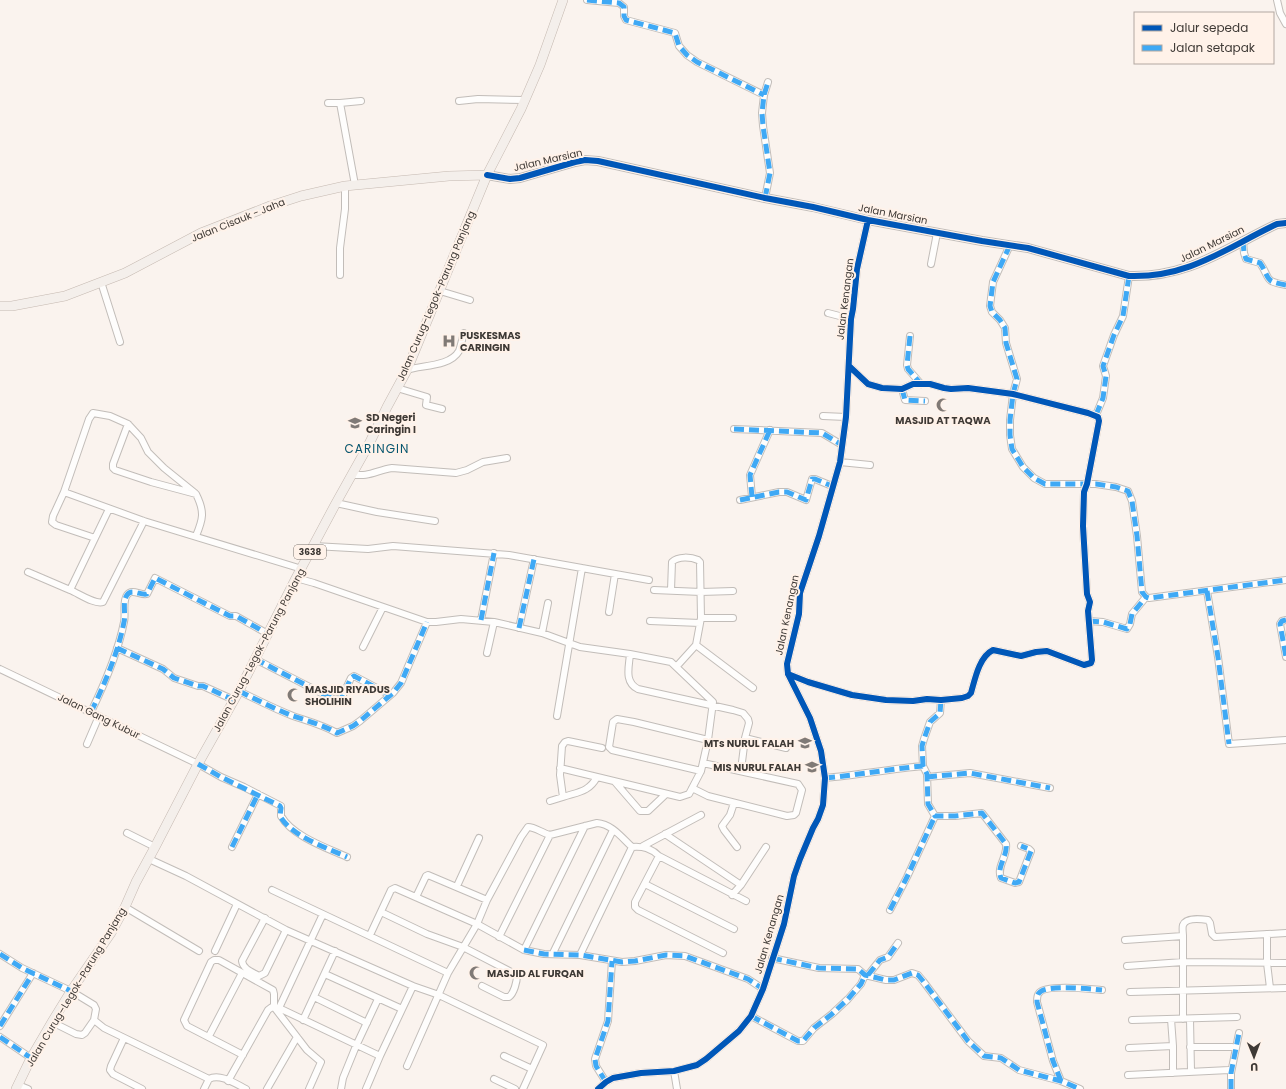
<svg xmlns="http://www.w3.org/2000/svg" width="1286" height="1089" font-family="Poppins,sans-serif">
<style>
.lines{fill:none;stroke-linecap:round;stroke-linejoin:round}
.street-casing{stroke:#c2bdb9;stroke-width:8}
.secondary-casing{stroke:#c2bdb9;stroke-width:10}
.primary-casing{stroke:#c5b9b1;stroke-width:10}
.street{stroke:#fefdfc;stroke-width:6}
.secondary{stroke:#f9f6f3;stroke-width:8}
.primary{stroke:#f4efeb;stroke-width:9}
.quiet{stroke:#3fa9f5;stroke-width:5;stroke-dasharray:10 5;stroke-linecap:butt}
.cycleway-casing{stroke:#fff2e9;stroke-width:8}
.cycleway{stroke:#0057b8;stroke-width:6}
.labels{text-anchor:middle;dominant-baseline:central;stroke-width:4;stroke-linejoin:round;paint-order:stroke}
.shield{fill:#fff2e9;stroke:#78706b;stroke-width:1}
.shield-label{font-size:9px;font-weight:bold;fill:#3e3935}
.street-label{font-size:10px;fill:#3e3935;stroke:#fff2e9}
.poi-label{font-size:10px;font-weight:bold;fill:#3e3935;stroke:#fff2e9;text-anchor:start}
.quarter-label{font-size:12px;letter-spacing:1px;fill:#065670;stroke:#fff2e9}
</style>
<rect width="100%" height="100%" fill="#faf3ee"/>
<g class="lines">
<!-- street casing -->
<g class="street-casing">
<path id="street" d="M587 0 619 3 624 7V16L626 20 675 33 679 46 687 55 697 62 764 95
M1277 0 1280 13 1286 24
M459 101 478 99 525 100
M328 103H340
M355 185 340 103 361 101
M765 198 770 173 763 126 762 113 764 95 768 82
M1243 241 1244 253 1246 259 1260 263C1271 279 1263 281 1286 285
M1010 245 993 282 990 306 992 312 1000 320 1005 328 1006 343 1017 379 1013 394 1010 420V435L1012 449 1023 467 1034 478 1045 484H1096L1116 487 1128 491 1132 501 1137 536 1142 592 1146 597 1149 598 1286 580
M931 264 937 233
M340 275V248L345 209V186
M101 282 120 342
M440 291 470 300
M828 313 851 319
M910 336 907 365 908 369 921 384
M407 370C421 365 450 367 459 351 461 346 462 339 464 333
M397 388 427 397 426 405 442 409
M902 389 905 400 925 401
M1096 415 1103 398 1106 376 1103 366 1114 335 1123 316 1129 276
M823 416 846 417
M128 424 141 438 148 452 164 468 195 493
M734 429 822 433 842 445
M840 462 870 465
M352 474C368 478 377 470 392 468L456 473 467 470 483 462 507 458
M64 492 53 516 52 522 56 525 95 538
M752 497 750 475 770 430
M740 500 779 492H787L806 500 812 479H815L832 486
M336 503 377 512 435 521
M196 536C203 519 205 512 196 494L151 482 115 470 113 468V464L128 424 110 416 93 413 89 419 64 492 144 521 302 569
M314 546 368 549 393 546 509 555 649 580
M28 572 70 590 109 509
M296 578 314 583 427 622H436L461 619 494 622 542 633 580 647 630 654C629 667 624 682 638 689L733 710 743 713 748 719 749 723 745 738 741 770
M70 590C78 593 95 605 103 602L144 521
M654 590 701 592 733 591
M671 590 672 562C678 556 691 557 698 560L700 562 701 618 696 645 753 688
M1207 591 1218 657 1229 744 1286 740
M609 612 615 574
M701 618H733
M481 620 494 553
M1286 620 1282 621 1280 624 1286 657
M650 621 700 623
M1089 621 1103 622 1127 629 1130 624 1132 614 1146 597
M519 628 534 559
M542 633 548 603
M363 647 383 607
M117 648 163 669 174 678 198 686H203L234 700
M487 653 494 622
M255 659 335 700 339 699 342 697 351 678 354 676 390 695
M677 666 696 645
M0 669 198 764 221 777 244 787 281 806V816C292 836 327 848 347 857
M788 674 808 682 852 695 886 700 913 701 927 699 941 700 962 698 968 696 971 693C975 679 979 657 993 650L1021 656 1036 652 1047 651 1084 665 1091 663 1092 660 1088 611 1090 602 1087 594 1083 526 1084 492 1087 484 1099 421 1098 417 1088 413 1013 394 968 388 951 389 944 388 930 384H913L902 389 882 388 868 384 849 366
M239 691C257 700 275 709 293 716 308 721 323 725 337 733L353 726 360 721 393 693 401 683 427 622
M91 712C105 683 118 653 124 622 126 614 122 602 127 595 132 588 141 596 147 594L155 578 230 616H236L268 634
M557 716 582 568
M745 738 786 748
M87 744 99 716
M923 766 922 746 924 739 930 722 940 713 941 700
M560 768 680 797 689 794 701 771 708 740 713 702 671 662 630 654
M701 771 612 750 609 747 613 722 617 719 634 722 708 740
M597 777C589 792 578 792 563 797L560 775 562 746 565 742 568 741 602 748
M927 777 970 773 1050 788
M825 778C858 775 890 769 923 766L927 774 928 804 935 816H955L982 813 1006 844C1008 856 996 867 1001 878L1015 883 1019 882 1031 851 1029 849 1021 846
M615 782 640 811H648L666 794
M692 788 708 796 787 816 794 815 796 813 802 790 798 784 703 763
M550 801 563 797
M734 803 730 815 722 826 724 830 737 847
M127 833 155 847
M665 834 741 885
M643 846 701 815
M232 847 258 794
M659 856 635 902V907L638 910 723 953
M149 859 186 876 286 930 413 986 439 995 543 1045 523 1089
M645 884 734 929
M457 886 479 838
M272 890 448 973
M732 895 741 885 766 847
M416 897 426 876 428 875 487 900
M125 907 199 951
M890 910 907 877 935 816
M381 912 427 934 463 947 517 975C517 982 514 993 509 997H504L482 986
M265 918 242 961C243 969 252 972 259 976L265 973 286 930
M1267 934V963L1270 988
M370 935 391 890 395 888 477 924 524 950 585 826
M499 937 550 835
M1125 940 1183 936
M524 950 544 954 580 955 622 962 635 961 666 955 685 956 748 979 763 989
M215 951 237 904
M553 953 613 830
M0 954 22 968 71 991 94 1005 96 1009 94 1020 85 1033 82 1035 76 1034 52 1022
M580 955 632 847
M772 958 819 968 858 969 865 975 886 980H894L912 973 918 975 923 981 968 1041 984 1056 1001 1058 1019 1070 1061 1081 1080 1089
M1127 966 1183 962 1286 963
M325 974 402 1009
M868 975 880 960 888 957 898 943
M1130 992 1286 988
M314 997 367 1023
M279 1008 323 914
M751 1016 798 1041H803L814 1028 832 1014 848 999 861 984 865 975
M1171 1019 1173 1046V1073
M1183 1019V936C1183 933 1182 928 1183 925 1186 917 1201 919 1208 920L1210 923 1212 934 1215 937 1286 933
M1190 1019 1191 1071
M94 1020 104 1028 209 1079
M303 1020 335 951
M1132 1020 1237 1017
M0 1026 33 973
M209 1036 242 973
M0 1037 31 1058
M124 1038 111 1066 110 1070 113 1074 142 1089
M1190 1047H1232
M1129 1048 1173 1046
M243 1055 187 1026 184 1020 211 962 214 960H219L273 990 274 994V1007L307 1050 321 1062 309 1089
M504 1056 532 1069
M407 1066 448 973 477 924 487 900 521 837 528 827C535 827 542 833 550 835L597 823C612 824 622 838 632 847 643 846 651 848 659 856L746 901
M674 1071 677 1089
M1128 1075 1229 1070
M494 1079 515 1089
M228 1081 268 1010 272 1007 279 1008 380 1056
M1061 1081 1053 1061 1037 1002C1037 999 1037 995 1039 993 1045 984 1091 989 1102 990
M606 1082 596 1066 595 1059 608 1021 612 961
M18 1085 28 1089
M204 1089 209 1079C220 1073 236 1084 246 1089
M267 1089 297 1037
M341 1089 343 1078 356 1046 378 999
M366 1089 380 1056 413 986
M598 1089 606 1082 613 1078 641 1073 674 1071 697 1065 706 1059 739 1031 751 1016 763 989 784 924 794 876 800 859 813 828 818 819 823 805 825 778 821 751 810 718 788 674 787 664 799 614 800 593 819 536 840 462 846 417 851 319 853 309 857 269 868 220
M1231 1089V1073L1239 1033"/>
</g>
<!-- secondary casing -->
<g class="secondary-casing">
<path id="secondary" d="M487 175 510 179 520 178 575 162 585 160 598 161 765 198 813 207 868 220 982 241 1028 248 1129 276C1189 278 1226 248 1277 224L1286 223"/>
</g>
<!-- primary casing -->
<g class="primary-casing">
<path id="primary" d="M0 306H12L65 296 125 273 201 233 270 206 301 196 345 186 449 176 487 175
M16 1089 31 1058 52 1022 71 991 111 933 125 907 136 882 155 847 198 764 239 691 296 578 336 503 369 444 387 407 407 370 487 175 521 109 540 65 563 0"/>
</g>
<!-- street -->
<use href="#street" class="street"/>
<!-- secondary -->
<use href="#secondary" class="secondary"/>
<!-- primary -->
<use href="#primary" class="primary"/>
<!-- quiet -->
<path class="quiet" d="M587 0 619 3 624 7V16L626 20 675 33 679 46 687 55 697 62 764 95
M765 198 770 173 763 126 762 113 764 95 768 82
M1243 241 1244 253 1246 259 1260 263C1271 279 1263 281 1286 285
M1010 245 993 282 990 306 992 312 1000 320 1005 328 1006 343 1017 379 1013 394 1010 420V435L1012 449 1023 467 1034 478 1045 484H1096L1116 487 1128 491 1132 501 1137 536 1142 592 1146 597 1149 598 1286 580
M910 336 907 365 908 369 921 384
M902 389 905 400 925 401
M1096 415 1103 398 1106 376 1103 366 1114 335 1123 316 1129 276
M734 429 822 433 842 445
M752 497 750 475 770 430
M740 500 779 492H787L806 500 812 479H815L832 486
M1207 591 1218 657 1229 744
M481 620 494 553
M1286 620 1282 621 1280 624 1286 657
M1089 621 1103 622 1127 629 1130 624 1132 614 1146 597
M519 628 534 559
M117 648 163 669 174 678 198 686H203L234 700
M255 659 335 700 339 699 342 697 351 678 354 676 390 695
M239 691C257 700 275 709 293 716 308 721 323 725 337 733L353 726 360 721 393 693 401 683 427 622
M91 712C105 683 118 653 124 622 126 614 122 602 127 595 132 588 141 596 147 594L155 578 230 616H236L268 634
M198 764 221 777 280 806 281 808 280 816C291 836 327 848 347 857
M923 766 922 746 924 739 930 722 940 713 941 700
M927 777 970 773 1050 788
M825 778C858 775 890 769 923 766L927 774 928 804 935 816H955L982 813 1006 844C1008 856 996 867 1001 878L1015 883 1019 882 1031 851 1029 849 1021 846
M232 847 258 794
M890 910 907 877 935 816
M524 950 544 954 580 955 622 962 635 961 666 955 685 956 748 979 763 989
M0 954 22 968 71 991
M772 958 819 968 858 969 865 975 886 980H894L912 973 918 975 923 981 968 1041 984 1056 1001 1058 1019 1070 1061 1081 1080 1089
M868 975 880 960 888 957 898 943
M751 1016 798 1041H803L814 1028 832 1014 848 999 861 984 865 975
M0 1026 33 973
M0 1037 31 1058
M1061 1081 1053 1061 1037 1002C1037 999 1037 995 1039 993 1045 984 1091 989 1102 990
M606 1082 596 1066 595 1059 608 1021 612 961
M1231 1089V1073L1239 1033"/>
<!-- cycleway casing -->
<g class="cycleway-casing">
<path id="cycleway" d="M487 175 510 179 520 178 575 162 585 160 598 161 765 198 813 207 868 220 982 241 1028 248 1129 276C1189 278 1226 248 1277 224L1286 223
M788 674 808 682 852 695 886 700 913 701 927 699 941 700 962 698 968 696 971 693C975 679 979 657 993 650L1021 656 1036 652 1047 651 1084 665 1091 663 1092 660 1088 611 1090 602 1087 594 1083 526 1084 492 1087 484 1099 421 1098 417 1088 413 1013 394 968 388 951 389 944 388 930 384H913L902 389 882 388 868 384 849 366
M598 1089 606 1082 613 1078 641 1073 674 1071 697 1065 706 1059 739 1031 751 1016 763 989 784 924 794 876 800 859 813 828 818 819 823 805 825 778 821 751 810 718 788 674 787 664 799 614 800 593 819 536 840 462 846 417 851 319 853 309 857 269 868 220"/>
</g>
<!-- cycleway -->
<use href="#cycleway" class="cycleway"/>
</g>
<!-- icons -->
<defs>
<g id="hospital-bare" transform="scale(1.08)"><path d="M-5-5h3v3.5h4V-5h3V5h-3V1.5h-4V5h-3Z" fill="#807a76" stroke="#fff2e9" stroke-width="2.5" paint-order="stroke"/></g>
<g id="mosque-bare" transform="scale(1.08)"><path d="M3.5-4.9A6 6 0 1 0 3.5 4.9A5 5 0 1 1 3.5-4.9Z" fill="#807a76" stroke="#fff2e9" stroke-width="2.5" paint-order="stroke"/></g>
<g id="school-bare" transform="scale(1.08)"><path d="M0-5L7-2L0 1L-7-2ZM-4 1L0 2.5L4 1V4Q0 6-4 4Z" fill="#807a76" stroke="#fff2e9" stroke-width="2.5" paint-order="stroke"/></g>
</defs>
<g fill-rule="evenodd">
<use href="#hospital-bare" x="449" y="341"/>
<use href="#mosque-bare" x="943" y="405"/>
<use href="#school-bare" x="355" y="423"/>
<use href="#mosque-bare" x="294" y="695"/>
<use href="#school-bare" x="805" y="743"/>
<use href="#school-bare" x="812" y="767"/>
<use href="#mosque-bare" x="476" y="973"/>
</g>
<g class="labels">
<!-- shield labels -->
<rect class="shield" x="294" y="545" width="32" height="14" rx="3"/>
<g class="shield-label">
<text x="310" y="552">3638</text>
</g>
<!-- street labels -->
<g class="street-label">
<text transform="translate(548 160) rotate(-13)">Jalan Marsian</text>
<text transform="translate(893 214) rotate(11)">Jalan Marsian</text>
<text transform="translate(238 220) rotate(-22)">Jalan Cisauk - Jaha</text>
<text transform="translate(1212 244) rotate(-26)">Jalan Marsian</text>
<text transform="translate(436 296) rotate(-67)">Jalan Curug–Legok–Parung Panjang</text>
<text transform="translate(845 299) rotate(-83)">Jalan Kenangan</text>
<text transform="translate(787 615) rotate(-78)">Jalan Kenangan</text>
<text transform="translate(259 650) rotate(-62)">Jalan Curug–Legok–Parung Panjang</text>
<text transform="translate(99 716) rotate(26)">Jalan Gang Kubur</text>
<text transform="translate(769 934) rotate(-74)">Jalan Kenangan</text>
<text transform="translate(76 987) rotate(-59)">Jalan Curug–Legok–Parung Panjang</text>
</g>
<!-- poi labels -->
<g class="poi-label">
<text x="460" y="335">PUSKESMAS<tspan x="460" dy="12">CARINGIN</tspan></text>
<text x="366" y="417">SD Negeri<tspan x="366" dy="12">Caringin I</tspan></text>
<text x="943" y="420" text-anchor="middle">MASJID AT TAQWA</text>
<text x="305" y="689">MASJID RIYADUS<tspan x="305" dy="12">SHOLIHIN</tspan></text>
<text x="794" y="743" text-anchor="end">MTs NURUL FALAH</text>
<text x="801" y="767" text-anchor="end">MIS NURUL FALAH</text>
<text x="487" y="973">MASJID AL FURQAN</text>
</g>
<!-- quarter labels -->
<g class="quarter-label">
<text x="377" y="448">CARINGIN</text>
</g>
</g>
<!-- legend -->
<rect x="1134" y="12" width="140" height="52" fill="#fff2e9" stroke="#b2a8a1"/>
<rect x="1142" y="25" width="20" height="6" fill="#0057b8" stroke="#b2a8a1"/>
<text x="1170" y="32" font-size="12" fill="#3e3935">Jalur sepeda</text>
<rect x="1142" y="45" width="20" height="6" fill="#3fa9f5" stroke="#b2a8a1"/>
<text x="1170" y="52" font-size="12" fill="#3e3935">Jalan setapak</text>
<!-- north arrow -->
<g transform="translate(1254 1057) rotate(179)" stroke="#fff2e9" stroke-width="3" paint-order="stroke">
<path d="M0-3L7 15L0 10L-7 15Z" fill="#3e3935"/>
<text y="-6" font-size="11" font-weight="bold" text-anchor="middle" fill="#3e3935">U</text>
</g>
</svg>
